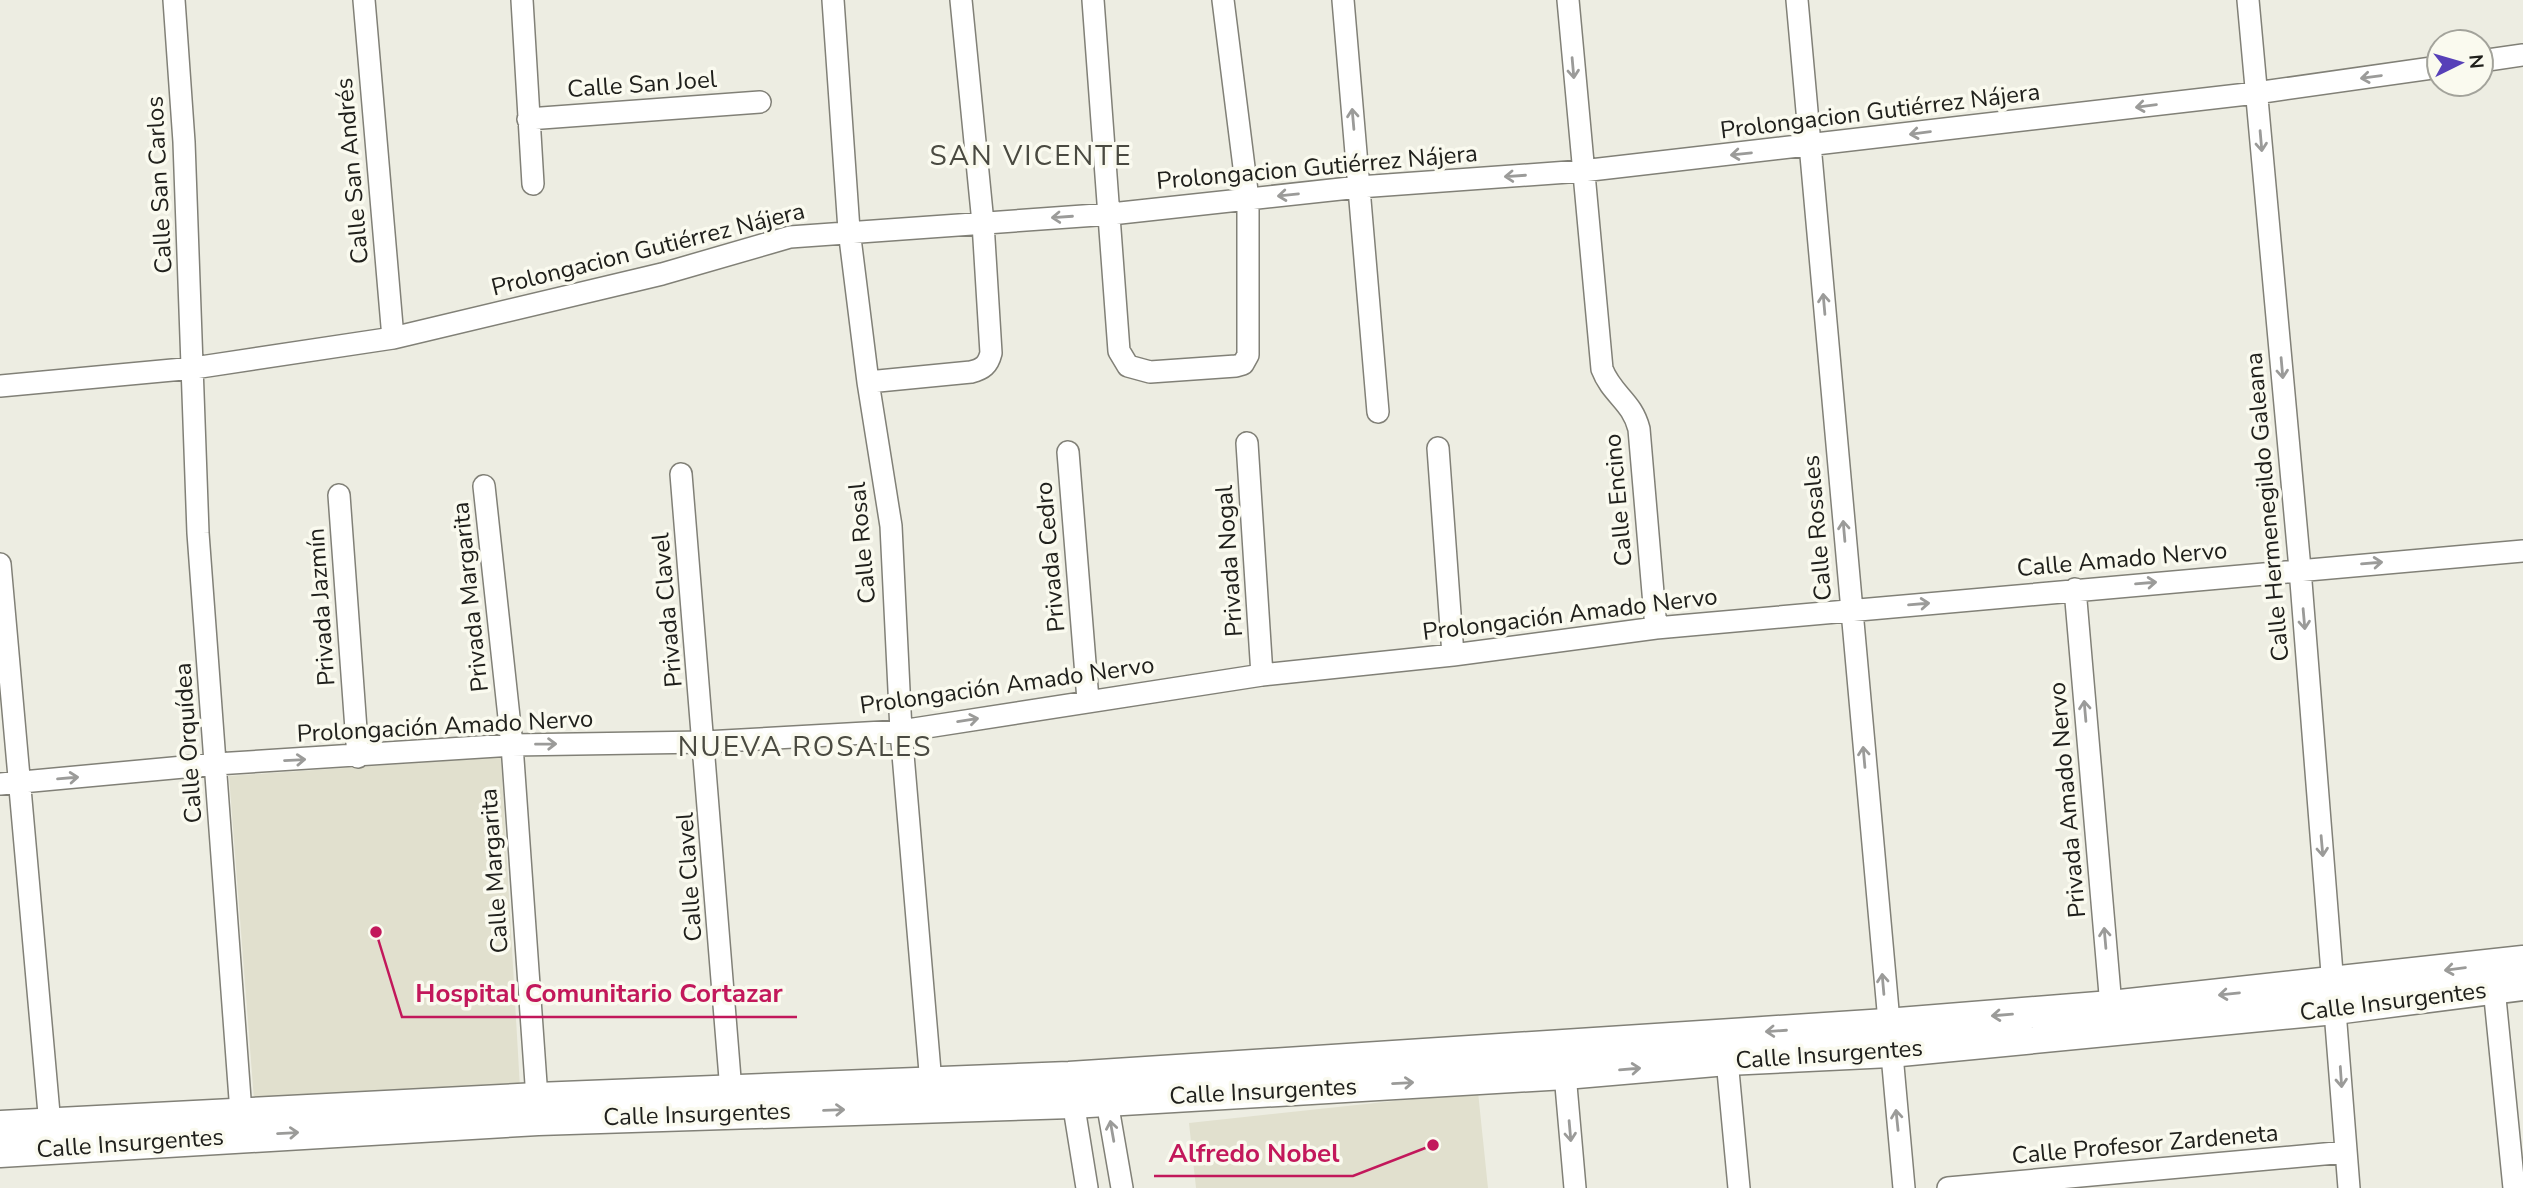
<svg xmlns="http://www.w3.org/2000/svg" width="2523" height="1188" font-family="'Nunito Sans',sans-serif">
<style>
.built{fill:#e1e0ce}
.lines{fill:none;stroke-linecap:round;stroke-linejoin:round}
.street-casing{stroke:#818077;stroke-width:24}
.secondary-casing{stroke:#818077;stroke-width:33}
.street{stroke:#fff;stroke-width:21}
.secondary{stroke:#fff;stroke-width:30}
.oneway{stroke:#9b9b99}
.labels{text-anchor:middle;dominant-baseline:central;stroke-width:7;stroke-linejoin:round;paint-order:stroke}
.street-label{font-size:24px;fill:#20201c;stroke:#fafaef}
.quarter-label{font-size:28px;letter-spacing:2px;fill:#4a4a41;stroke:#fafaef}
.leader{fill:none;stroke:#c2185b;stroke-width:2.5}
.callout-dot{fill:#c2185b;stroke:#fafaef;stroke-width:2.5}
.callout-label{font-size:26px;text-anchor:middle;font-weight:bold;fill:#c2185b;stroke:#fafaef;stroke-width:7;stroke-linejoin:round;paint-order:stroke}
</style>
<rect width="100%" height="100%" fill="#edede2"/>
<!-- built -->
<path class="built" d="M501 757 520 1088 254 1100 229 776Z
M1478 1092 1488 1188H1196L1189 1123Z"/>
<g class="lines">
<!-- street casing -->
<g class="street-casing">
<path id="street" d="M174 0 184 142 198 533 242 1126
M364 0 393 338
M522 0 533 184
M833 0 849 230 868 382 891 526 901 731 932 1095
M1093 0 1119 351 1128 366 1150 372 1236 366 1243 364 1248 355V199L1223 0
M1343 0 1378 412
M1568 0 1602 369C1612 395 1632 401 1639 429L1656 628
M1797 0 1904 1188
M2248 0 2300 569 2349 1188
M2481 61 2523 55
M528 119 760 102
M868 382 971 372C983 369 988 365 991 353L983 223 961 0
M0 386 194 368 393 338 662 274 790 237 1111 214 1359 187 1582 171 2256 93 2439 67
M1247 443 1262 675
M1438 448 1453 655
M1068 452 1088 700
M681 474 731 1091
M484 486 512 745 538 1112
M339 495 358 757
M0 564 51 1136
M2075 589 2111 1006
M0 784 216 764 512 745 705 742 901 731 1262 675 1453 655 1656 628 2523 551
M2494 988 2514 1188
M1727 1060 1739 1188
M1565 1074 1575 1188
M1071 1089 1087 1188
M1105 1090 1122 1188
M1948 1188 2346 1152"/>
</g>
<!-- secondary casing -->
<g class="secondary-casing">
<path id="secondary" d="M0 1126 537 1098 1069 1077 1886 1024 2111 1006 2523 961
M0 1152 538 1120 1072 1103 1565 1074 1727 1060 1890 1052 2335 1009 2523 985"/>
</g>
<!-- street -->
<use href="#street" class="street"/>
<!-- secondary -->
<use href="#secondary" class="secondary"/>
</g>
<!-- one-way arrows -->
<defs><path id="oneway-shaft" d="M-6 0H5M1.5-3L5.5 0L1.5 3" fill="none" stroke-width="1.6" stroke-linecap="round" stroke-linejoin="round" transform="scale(1.75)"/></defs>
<g class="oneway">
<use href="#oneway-shaft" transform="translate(1573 68) rotate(85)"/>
<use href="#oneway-shaft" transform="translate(2371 77) rotate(172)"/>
<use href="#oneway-shaft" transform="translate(2146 106) rotate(173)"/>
<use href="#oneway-shaft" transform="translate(1353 119) rotate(-95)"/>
<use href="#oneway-shaft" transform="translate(1920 133) rotate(173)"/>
<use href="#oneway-shaft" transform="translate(2261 141) rotate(85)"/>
<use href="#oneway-shaft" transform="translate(1741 154) rotate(174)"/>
<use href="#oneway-shaft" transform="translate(1515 176) rotate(176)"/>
<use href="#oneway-shaft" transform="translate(1288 195) rotate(174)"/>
<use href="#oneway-shaft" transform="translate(1062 217) rotate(176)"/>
<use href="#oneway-shaft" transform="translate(1824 304) rotate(-95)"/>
<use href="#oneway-shaft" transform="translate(2282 368) rotate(85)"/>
<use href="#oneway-shaft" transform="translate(1844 531) rotate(-95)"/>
<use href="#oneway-shaft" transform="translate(2372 563) rotate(-5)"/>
<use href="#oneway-shaft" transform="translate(2146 583) rotate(-5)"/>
<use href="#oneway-shaft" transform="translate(1919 604) rotate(-5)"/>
<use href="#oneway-shaft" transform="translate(2304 619) rotate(85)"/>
<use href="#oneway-shaft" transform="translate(2085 711) rotate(-95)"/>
<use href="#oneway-shaft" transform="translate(968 720) rotate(-9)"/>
<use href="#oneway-shaft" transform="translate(546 744) rotate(-1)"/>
<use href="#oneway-shaft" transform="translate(1864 757) rotate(-95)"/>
<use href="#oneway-shaft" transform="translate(295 760) rotate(-3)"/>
<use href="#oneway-shaft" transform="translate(68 778) rotate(-5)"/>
<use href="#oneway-shaft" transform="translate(2322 846) rotate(85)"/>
<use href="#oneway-shaft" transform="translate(2105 938) rotate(-95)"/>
<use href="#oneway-shaft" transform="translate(2455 969) rotate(173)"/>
<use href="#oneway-shaft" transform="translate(1883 984) rotate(-95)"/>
<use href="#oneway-shaft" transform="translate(2229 994) rotate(174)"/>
<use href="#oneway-shaft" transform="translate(2002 1015) rotate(175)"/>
<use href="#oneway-shaft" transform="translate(1776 1031) rotate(176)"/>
<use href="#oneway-shaft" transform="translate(1630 1069) rotate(-5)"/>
<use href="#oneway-shaft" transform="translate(2341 1077) rotate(86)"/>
<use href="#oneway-shaft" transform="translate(1403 1083) rotate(-3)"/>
<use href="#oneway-shaft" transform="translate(834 1110) rotate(-2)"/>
<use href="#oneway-shaft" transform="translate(1897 1120) rotate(-96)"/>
<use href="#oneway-shaft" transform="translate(1112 1131) rotate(-100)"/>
<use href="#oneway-shaft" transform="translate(1570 1131) rotate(85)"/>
<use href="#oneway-shaft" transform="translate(288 1133) rotate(-3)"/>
</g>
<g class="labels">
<!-- street labels -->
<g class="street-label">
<text transform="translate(642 84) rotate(-4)">Calle San Joel</text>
<text transform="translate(1880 111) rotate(-7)">Prolongacion Gutiérrez Nájera</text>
<text transform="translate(1317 167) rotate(-5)">Prolongacion Gutiérrez Nájera</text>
<text transform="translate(352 171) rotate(-95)">Calle San Andrés</text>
<text transform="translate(159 185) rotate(-93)">Calle San Carlos</text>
<text transform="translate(648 249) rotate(-14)">Prolongacion Gutiérrez Nájera</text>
<text transform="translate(1618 500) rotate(-95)">Calle Encino</text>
<text transform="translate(2267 507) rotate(-95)">Calle Hermenegildo Galeana</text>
<text transform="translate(1817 528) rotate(-95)">Calle Rosales</text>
<text transform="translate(862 543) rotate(-95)">Calle Rosal</text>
<text transform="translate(1050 557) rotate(-95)">Privada Cedro</text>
<text transform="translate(2122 559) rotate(-5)">Calle Amado Nervo</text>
<text transform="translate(1229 561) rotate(-94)">Privada Nogal</text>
<text transform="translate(470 597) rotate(-96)">Privada Margarita</text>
<text transform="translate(321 607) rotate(-94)">Privada Jazmín</text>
<text transform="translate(667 610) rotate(-95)">Privada Clavel</text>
<text transform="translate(1570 614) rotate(-7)">Prolongación Amado Nervo</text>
<text transform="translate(1007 685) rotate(-8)">Prolongación Amado Nervo</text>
<text transform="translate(445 726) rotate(-3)">Prolongación Amado Nervo</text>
<text transform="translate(188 743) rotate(-94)">Calle Orquídea</text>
<text transform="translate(2067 800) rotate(-95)">Privada Amado Nervo</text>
<text transform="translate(494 871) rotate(-94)">Calle Margarita</text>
<text transform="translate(689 877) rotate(-94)">Calle Clavel</text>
<text transform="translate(2393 1001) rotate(-7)">Calle Insurgentes</text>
<text transform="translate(1829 1054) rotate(-4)">Calle Insurgentes</text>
<text transform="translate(1263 1091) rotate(-3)">Calle Insurgentes</text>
<text transform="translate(697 1114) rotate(-2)">Calle Insurgentes</text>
<text transform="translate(130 1143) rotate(-4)">Calle Insurgentes</text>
<text transform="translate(2145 1144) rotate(-5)">Calle Profesor Zardeneta</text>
</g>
<!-- quarter labels -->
<g class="quarter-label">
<text x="1031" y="156">SAN VICENTE</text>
<text x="805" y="747">NUEVA ROSALES</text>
</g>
</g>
<!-- callouts -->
<path class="leader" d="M376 932L402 1017H797M1433 1145L1353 1176H1154"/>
<g class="callout-dot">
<circle cx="376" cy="932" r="7"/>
<circle cx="1433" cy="1145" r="7"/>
</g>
<g class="callout-label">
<text x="599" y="1002">Hospital Comunitario Cortazar</text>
<text x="1254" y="1162">Alfredo Nobel</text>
</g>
<!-- north arrow -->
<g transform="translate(2460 63) rotate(85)"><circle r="33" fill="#fafaef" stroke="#a3a39b" stroke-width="2"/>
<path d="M0-5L12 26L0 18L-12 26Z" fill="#5740b8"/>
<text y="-10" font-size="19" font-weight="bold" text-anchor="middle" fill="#20201c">N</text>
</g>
</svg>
